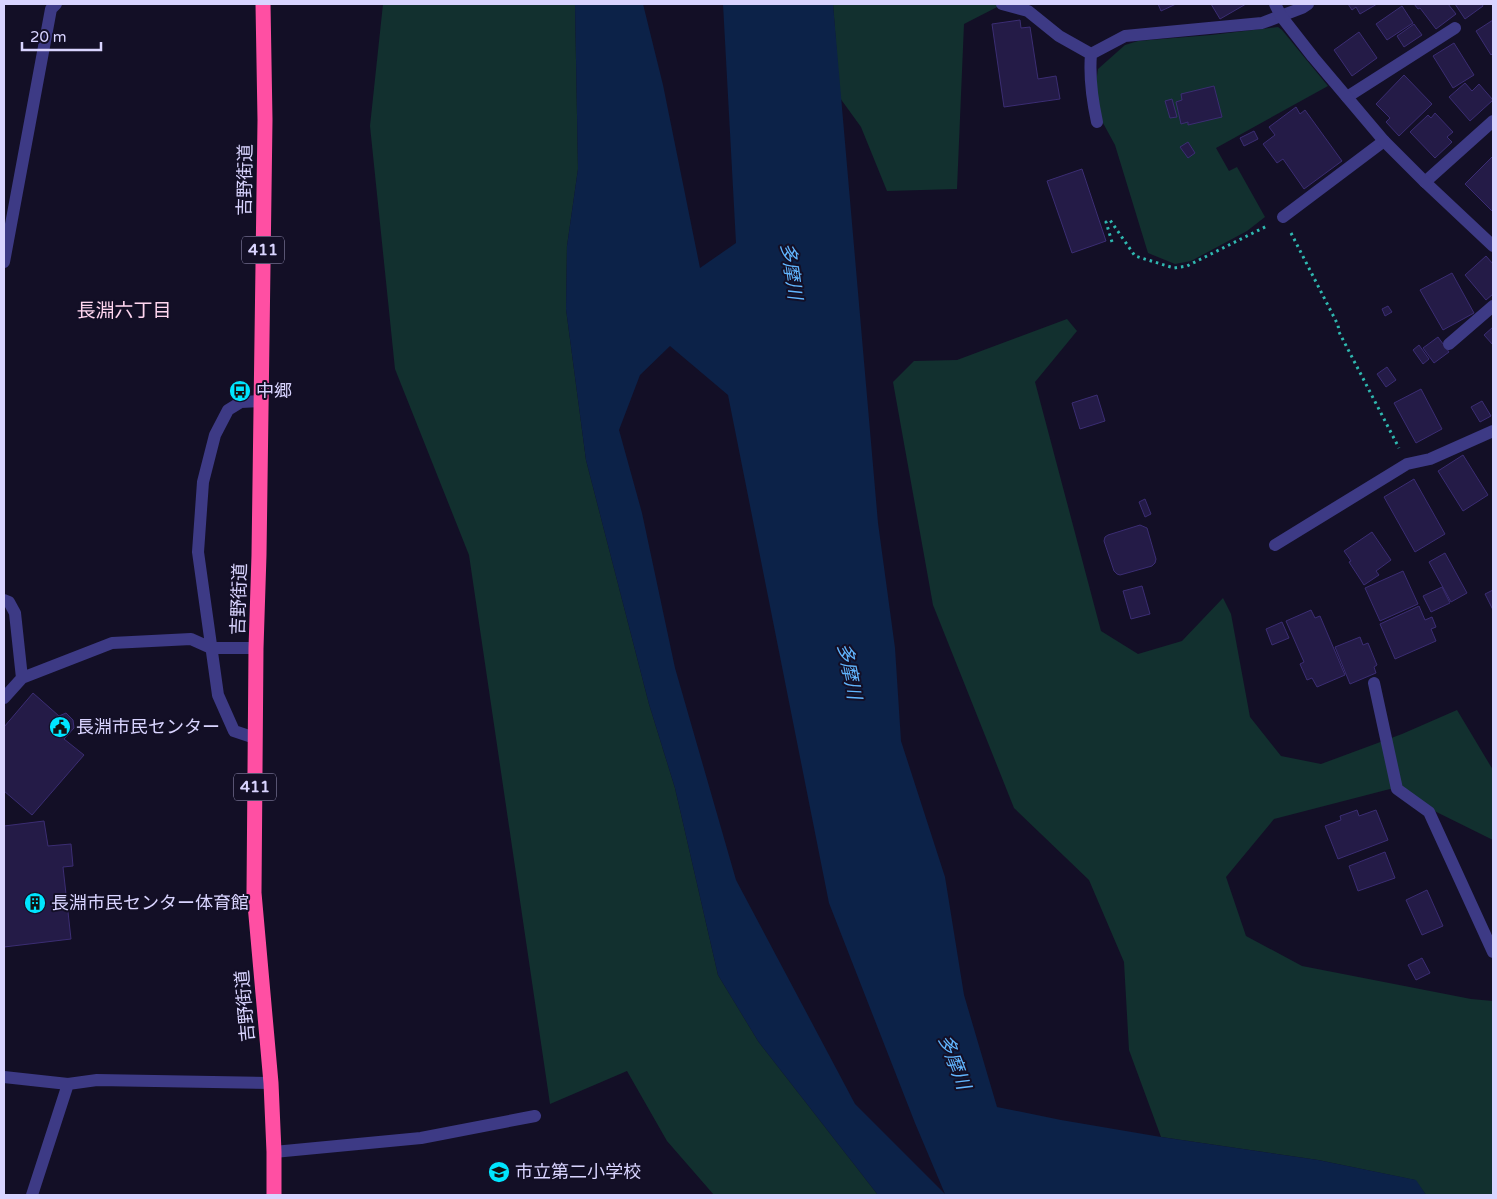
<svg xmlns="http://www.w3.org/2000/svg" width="1497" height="1199" font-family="'Varela Round','Noto Sans JP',sans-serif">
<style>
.green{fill:#12302f}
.water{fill:#0c2248;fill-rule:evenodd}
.building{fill:#241b47;stroke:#3b2d73}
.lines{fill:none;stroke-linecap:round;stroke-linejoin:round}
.path{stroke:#2fb8b0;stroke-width:3;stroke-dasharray:2.5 4;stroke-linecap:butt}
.lane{stroke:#3d3a85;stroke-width:12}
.street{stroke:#3d3a85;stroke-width:12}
.highway{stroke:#ff4fa3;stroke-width:15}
.labels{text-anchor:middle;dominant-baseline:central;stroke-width:4;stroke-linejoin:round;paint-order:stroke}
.shield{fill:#130f26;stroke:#9e99be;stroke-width:1}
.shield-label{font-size:16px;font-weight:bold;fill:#d9d4ff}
.street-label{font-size:18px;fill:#d9d4ff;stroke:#130f26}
.poi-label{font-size:18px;fill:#d9d4ff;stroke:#130f26;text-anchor:start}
.water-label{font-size:19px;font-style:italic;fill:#62b6ff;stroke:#130f26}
.neighbourhood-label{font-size:19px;fill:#ffd6f0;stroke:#130f26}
</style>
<rect width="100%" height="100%" fill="#130f26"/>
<!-- green -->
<path class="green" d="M383 4H575L578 169 567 246 566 309 586 460 649 704 675 788 718 975 758 1041 878 1195H714L667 1141 627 1071 550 1104 469 555 395 369 370 126Z
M833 4H1003L964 24 957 189 887 191 861 127 840 98Z
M1278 27 1282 30 1328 86 1216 148 1229 171 1237 167 1265 217 1247 231 1191 261 1175 264 1148 253 1115 145 1103 123 1094 97 1098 69 1125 45 1138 41 1211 35Z
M1067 319 1077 331 1035 382 1101 631 1138 654 1182 641 1223 598 1231 614 1250 717 1281 756 1321 764 1402 734 1457 710 1493 770V840L1390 789 1274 819 1226 877 1246 936 1302 966 1471 999 1493 1001V1195H1426L1415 1180 1318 1160 1161 1137 1129 1050 1124 962 1089 880 1014 808 933 605 893 382 914 361 957 360Z"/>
<!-- water -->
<path class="water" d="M575 4H643L663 85 700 268 736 243 723 4H833L878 523 895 648 901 741 945 877 964 995 997 1107 1061 1120 1161 1137 1318 1160 1416 1180 1426 1195H878L758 1041 718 975 675 788 649 704 586 460 566 309 567 246 578 169ZM670 346 728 395 829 903 915 1123 945 1194 855 1104 736 880 675 668 642 513 619 430 640 375Z"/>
<!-- building -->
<path class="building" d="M1158 4H1176L1161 11Z
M1211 4H1246L1220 19Z
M1348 4H1377L1360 14 1356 7 1352 10Z
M1414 4H1448L1456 14 1436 29 1420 8 1418 9Z
M1455 4H1482L1483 6 1465 19Z
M1402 6 1413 23 1387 40 1376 24Z
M1020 20 1021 28 1030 27 1038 79 1056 76 1060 99 1004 107 992 24Z
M1493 20V53L1491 55 1476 31Z
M1414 24 1422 35 1404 47 1397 36Z
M1359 32 1377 58 1352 76 1334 50Z
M1454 43 1474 75 1453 88 1433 56Z
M1404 75 1432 104 1399 136 1386 122 1390 118 1376 104Z
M1465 83 1472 91 1479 84 1493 100 1470 121 1449 97Z
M1214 86 1222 117 1188 125V122L1181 124 1176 102 1182 100 1181 94Z
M1172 99 1177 117 1170 118 1165 101Z
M1296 107 1300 114 1305 110 1342 161 1304 189 1283 159 1277 163 1263 144 1275 135 1269 127Z
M1435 113 1453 132 1447 137 1452 142 1435 158 1410 132 1428 115 1431 118Z
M1254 131 1258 139 1244 146 1240 138Z
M1188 142 1195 153 1188 158 1180 147Z
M1493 156V212L1465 184Z
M1082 169 1106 241 1072 253 1047 181Z
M1486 256 1493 264V294L1486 300 1465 275Z
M1452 273 1474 313 1443 330 1420 290Z
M1388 306 1392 312 1385 316 1382 309Z
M1493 327V345L1484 335Z
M1438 337 1449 352 1434 363 1423 348Z
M1419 345 1429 359 1423 364 1413 350Z
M1387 367 1396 380 1386 387 1377 374Z
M1421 389 1442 429 1416 443 1394 403Z
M1097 395 1105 421 1080 429 1072 403Z
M1482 401 1491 416 1480 422 1471 407Z
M1463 455 1488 495 1463 511 1438 471Z
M1414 479 1445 534 1415 552 1384 497Z
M1145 499 1151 514 1145 517 1139 502Z
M1140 525 1147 528 1156 559 1155 563 1152 566 1120 575 1117 574 1114 571 1104 541 1105 537 1108 535Z
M1372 532 1391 560 1376 571 1379 575 1364 585 1349 562 1351 561 1344 551Z
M1445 553 1467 593 1451 602 1429 562Z
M1403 571 1418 604 1380 621 1365 588Z
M1142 586 1150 614 1131 619 1123 591Z
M1442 587 1450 603 1431 612 1423 596Z
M1493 590V610L1485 594Z
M1419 606 1425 620 1432 617 1436 627 1431 629 1436 641 1395 659 1380 624Z
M1311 610 1315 618 1320 616 1345 675 1317 687 1312 678 1307 680 1300 664 1304 662 1286 621Z
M1282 622 1289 638 1272 645 1266 629Z
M1360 637 1363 645 1368 643 1377 665 1374 667 1376 673 1350 684 1335 647Z
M33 693 59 716 66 713 73 720 74 728 64 739 84 755 32 815 4 791V727Z
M1357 810 1359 816 1376 810 1388 840 1338 859 1325 826 1341 820 1340 816Z
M44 821 48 846 71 844 73 866 63 867 71 939 4 947V826Z
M1385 852 1395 878 1358 891 1349 866Z
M1427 890 1443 926 1422 935 1406 900Z
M1422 958 1430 973 1416 980 1408 965Z"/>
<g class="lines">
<!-- path -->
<path class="path" d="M1291 233 1338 325 1339 332 1399 448
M1112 242 1106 222 1110 220 1135 256 1174 268 1187 266 1267 226"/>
<!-- lane -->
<path class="lane" d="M1002 4 1028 11 1059 36 1091 54
M1347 97 1455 28
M1097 122C1092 99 1089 78 1091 54L1125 36 1262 23 1302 8 1308 4
M1425 182 1493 121
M1283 217 1384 141
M1449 344 1493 306
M1275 545 1407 464 1430 459 1493 431
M1374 683 1397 789 1429 812 1493 952"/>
<!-- street -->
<path class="street" d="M1275 4 1281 16 1313 57 1384 141 1425 182 1493 246
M4 262 51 9 56 4
M4 600 9 602 15 613 22 678
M4 698 22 678 112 643 191 639 211 648H256
M255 738 234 731 218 695 198 552 203 482 215 435 228 410 241 402 261 401
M4 1077 68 1084 97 1080 271 1083
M274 1152 421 1138 535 1116
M32 1195 68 1084"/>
<!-- highway -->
<path class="highway" d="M263 4 265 120 259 555 256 648 254 893 271 1083 274 1152V1195"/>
</g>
<!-- icons -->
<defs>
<g id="bus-disc" transform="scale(1.125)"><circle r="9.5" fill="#00e5ff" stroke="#130f26"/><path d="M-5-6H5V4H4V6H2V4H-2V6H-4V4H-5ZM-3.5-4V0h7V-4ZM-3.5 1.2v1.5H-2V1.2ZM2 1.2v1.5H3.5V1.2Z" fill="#111"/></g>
<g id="civic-disc" transform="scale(1.125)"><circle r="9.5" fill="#00e5ff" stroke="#130f26"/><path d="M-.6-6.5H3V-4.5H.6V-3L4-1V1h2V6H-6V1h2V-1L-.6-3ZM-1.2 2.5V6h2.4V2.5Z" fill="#111"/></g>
<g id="building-disc" transform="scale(1.125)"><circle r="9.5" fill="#00e5ff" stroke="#130f26"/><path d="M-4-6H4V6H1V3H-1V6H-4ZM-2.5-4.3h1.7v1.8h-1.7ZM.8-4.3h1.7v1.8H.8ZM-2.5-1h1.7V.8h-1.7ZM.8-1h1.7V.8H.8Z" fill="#111"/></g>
<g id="school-disc" transform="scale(1.125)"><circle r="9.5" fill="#00e5ff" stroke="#130f26"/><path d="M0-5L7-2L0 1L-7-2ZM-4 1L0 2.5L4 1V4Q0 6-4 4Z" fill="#111"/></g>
</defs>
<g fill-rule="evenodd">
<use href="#bus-disc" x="240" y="391"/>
<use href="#civic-disc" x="60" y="727"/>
<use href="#building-disc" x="35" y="903"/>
<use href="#school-disc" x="499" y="1172"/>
</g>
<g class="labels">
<!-- shield labels -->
<g class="shield">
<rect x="242" y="236.5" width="42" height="27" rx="4"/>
<rect x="234" y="773.5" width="42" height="27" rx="4"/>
</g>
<g class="shield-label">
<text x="263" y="250">411</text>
<text x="255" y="787">411</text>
</g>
<!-- street labels -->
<g class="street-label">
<text transform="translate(245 180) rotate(-89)">吉野街道</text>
<text transform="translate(239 599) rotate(-88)">吉野街道</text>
<text transform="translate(245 1006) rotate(-95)">吉野街道</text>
</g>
<!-- poi labels -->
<g class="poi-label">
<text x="256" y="391">中郷</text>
<text x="76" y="727">長淵市民センター</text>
<text x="51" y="903">長淵市民センター体育館</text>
<text x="515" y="1172">市立第二小学校</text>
</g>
<!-- water labels -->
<g class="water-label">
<text transform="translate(791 271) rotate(82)">多摩川</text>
<text transform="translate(849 671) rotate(79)">多摩川</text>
<text transform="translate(954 1062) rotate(69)">多摩川</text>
</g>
<!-- neighbourhood labels -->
<g class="neighbourhood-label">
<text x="124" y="311">長淵六丁目</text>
</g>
</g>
<!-- border -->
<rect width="1497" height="1199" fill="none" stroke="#d9d4ff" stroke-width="10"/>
<!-- scale -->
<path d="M22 42v8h79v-8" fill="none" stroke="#d9d4ff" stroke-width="2.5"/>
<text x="30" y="42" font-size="15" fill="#d9d4ff" stroke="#130f26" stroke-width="4" paint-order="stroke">20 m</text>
</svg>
